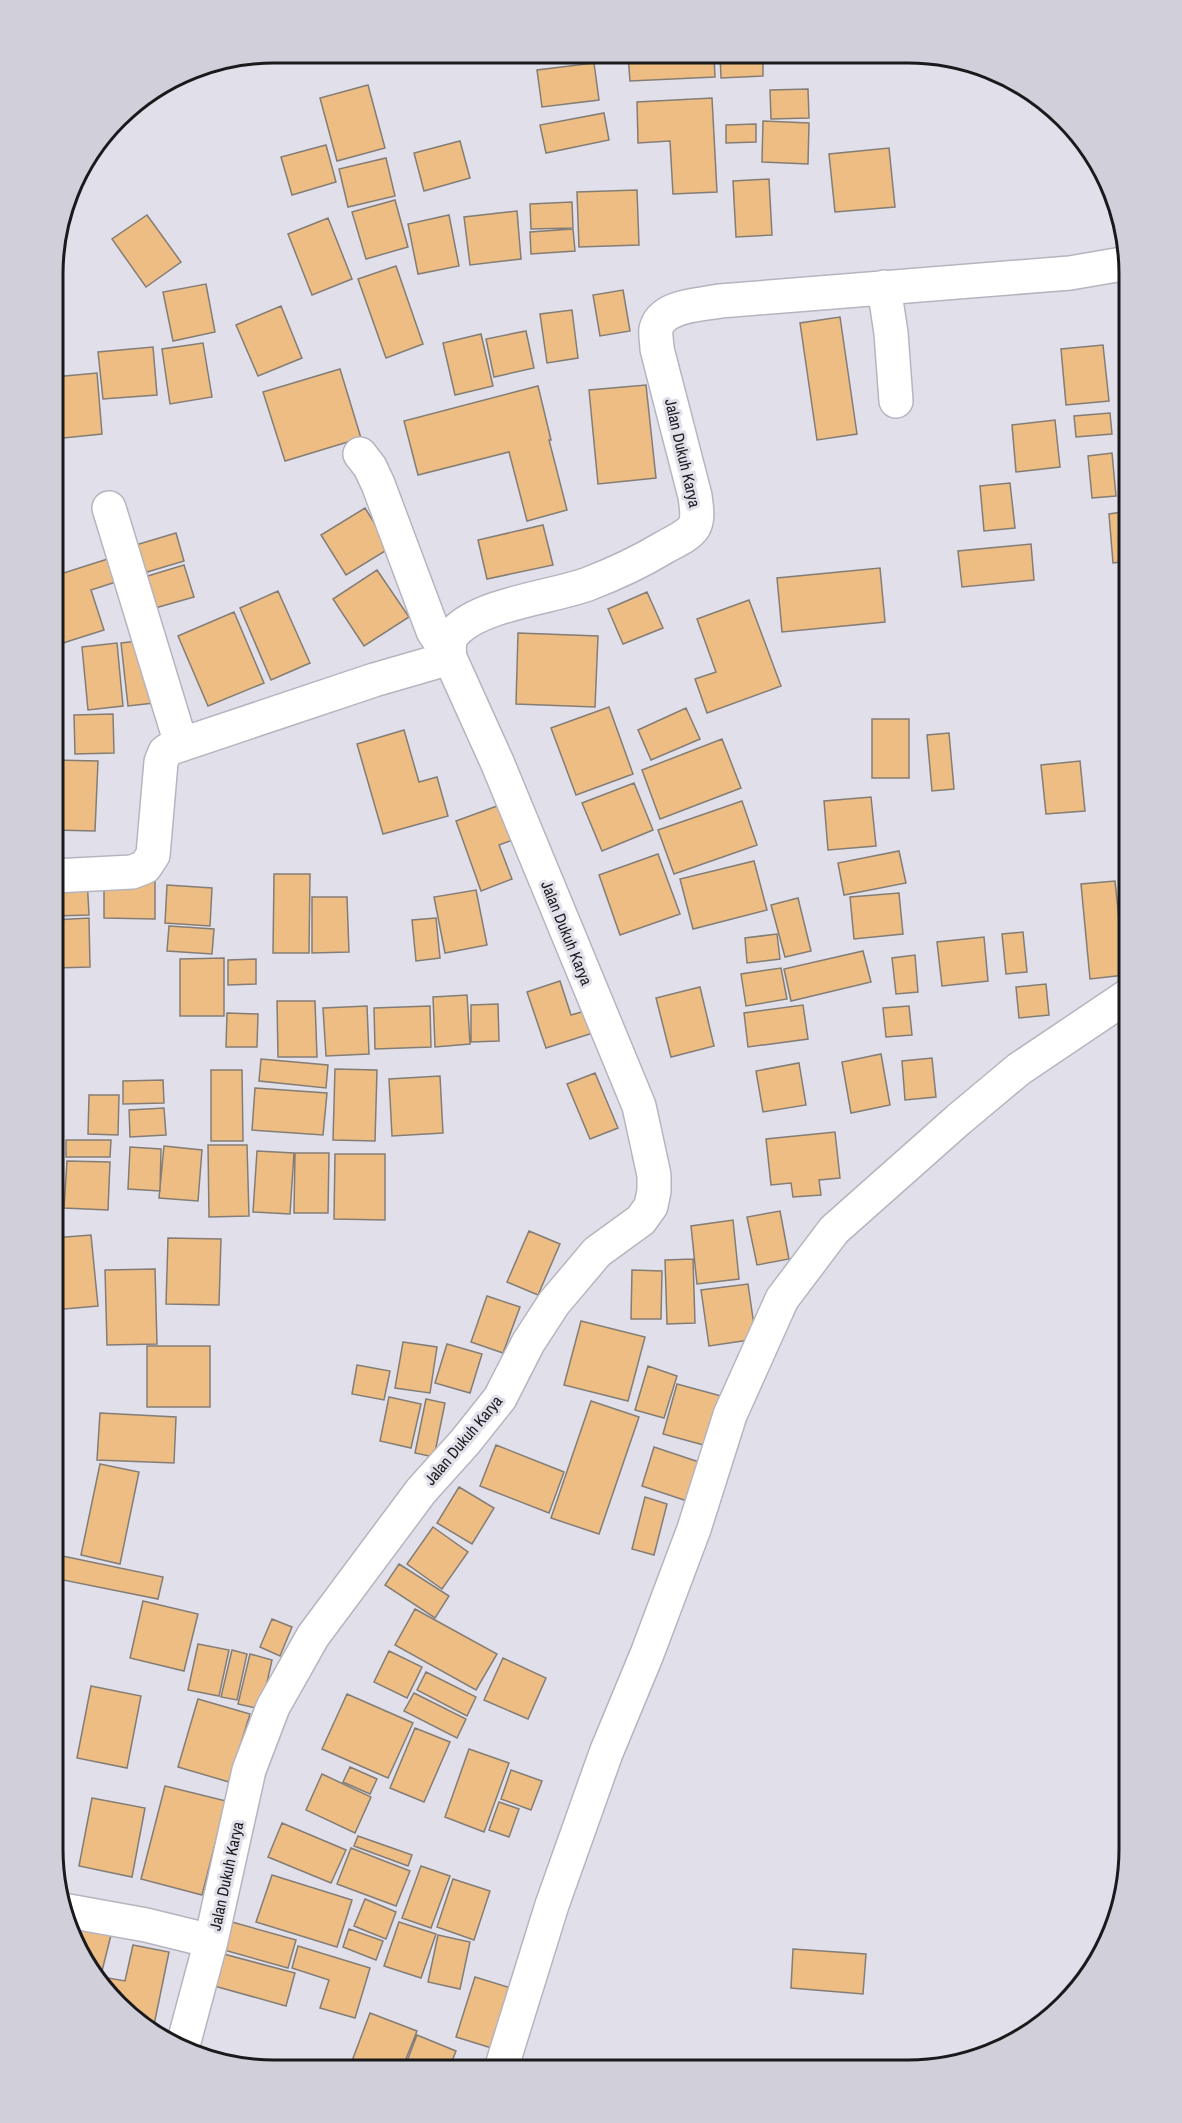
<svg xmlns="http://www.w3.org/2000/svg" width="1182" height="2123" font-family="'Archivo Narrow',sans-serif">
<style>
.building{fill:#edbd83;stroke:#847d76;stroke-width:1.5}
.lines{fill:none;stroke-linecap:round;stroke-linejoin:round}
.minor-casing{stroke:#b6b4be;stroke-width:36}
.minor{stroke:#fff;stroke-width:33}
.labels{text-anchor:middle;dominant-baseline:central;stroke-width:6;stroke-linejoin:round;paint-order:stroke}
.street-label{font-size:16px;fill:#1a1a1d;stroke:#e1e0ea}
.rim{fill:none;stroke:#1a1a1d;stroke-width:3}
</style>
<rect width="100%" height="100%" fill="#e1e0ea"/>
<!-- building -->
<path class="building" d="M628 55H714L715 77 630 81Z
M720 55 763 56V76L721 78Z
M594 63 599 100 542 107 537 70Z
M368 85 385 148 337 161 320 98Z
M808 89 809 118 771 119 770 90Z
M712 98 717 192 673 194 670 141 638 143 637 102Z
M604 113 609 140 546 153 540 125Z
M763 121 809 123 808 164 762 162Z
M756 124V142L726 143V125Z
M460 141 470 178 424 191 414 153Z
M326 145 336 182 292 195 281 157Z
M889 148 895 207 835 212 829 154Z
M386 158 395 196 348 207 339 169Z
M769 179 772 235 736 237 733 181Z
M637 190 639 245 579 247 577 192Z
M395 200 408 247 366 259 352 212Z
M572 202 573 228 531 229 530 204Z
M517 211 521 259 470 265 464 217Z
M147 215 181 262 146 287 112 239Z
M449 215 459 266 418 274 408 224Z
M328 218 352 279 312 295 288 234Z
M573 229 575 251 531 254 530 232Z
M396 266 423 344 386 358 358 279Z
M206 284 215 332 173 341 163 292Z
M623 290 630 331 600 336 593 295Z
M281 306 302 358 258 376 236 325Z
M572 310 578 358 547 363 540 314Z
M840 317 857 434 817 440 800 323Z
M526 331 534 368 494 377 486 339Z
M481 334 493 386 455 395 443 343Z
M203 343 212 397 170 404 162 349Z
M1103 345 1109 401 1066 405 1061 349Z
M153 347 157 395 103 399 98 352Z
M340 369 361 438 285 461 263 392Z
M97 373 102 434 54 439V377Z
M646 385 656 478 598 484 589 390Z
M538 386 551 440H549L567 510 527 521 509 452 418 475 404 421Z
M1110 413 1112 434 1076 437 1074 416Z
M1055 420 1060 467 1016 472 1012 425Z
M1112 453 1116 496 1092 498 1088 456Z
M1010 483 1015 528 984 531 980 486Z
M365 508 390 548 346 575 321 535Z
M1129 511V561L1113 563 1109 514Z
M543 525 553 565 487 579 478 540Z
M176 533 184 561 137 575 129 547Z
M1031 544 1034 580 962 587 958 551Z
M114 557 122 580 91 590 104 630 63 643 54 613V576Z
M184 565 194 597 148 610 138 579Z
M880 568 885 622 782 632 777 578Z
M377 570 409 617 364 646 333 599Z
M278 591 310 663 271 680 240 608Z
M647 592 663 628 623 644 608 609Z
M749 600 781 686 707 713 695 679 716 672 697 619Z
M234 612 264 683 208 706 178 636Z
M518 633 598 636 595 707 516 704Z
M147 640 154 703 128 706 121 643Z
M117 643 123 706 88 710 82 647Z
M609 707 633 774 576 795 551 728Z
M686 708 700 739 651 760 638 730Z
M113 714 114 753 75 754 74 715Z
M872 719H909V778H872Z
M404 730 419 782 437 777 448 816 383 834 357 744Z
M949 733 954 789 932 791 927 735Z
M722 739 741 788 660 819 642 770Z
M54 760 98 761 95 831 54 830Z
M1080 761 1085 811 1046 814 1041 765Z
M634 783 653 830 602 851 582 803Z
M871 797 876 846 828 850 824 801Z
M742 801 757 845 674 874 658 830Z
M508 802 521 837 499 845 512 879 481 891 456 821Z
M899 851 906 883 844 895 838 863Z
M658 854 680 914 620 935 599 875Z
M754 861 767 910 693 929 680 879Z
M274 874H310L309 953H273Z
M87 878 89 915 54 916V879Z
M104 879 155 880V919L104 918Z
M1115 881 1125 975 1090 979 1081 884Z
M167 885 212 888 210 926 165 923Z
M476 890 487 945 445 953 434 897Z
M899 893 903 934 854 939 850 897Z
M312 897H347L349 952 312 953Z
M798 898 811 951 785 957 771 905Z
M89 918 90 967 56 968 54 920Z
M436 918 440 958 416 961 412 920Z
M169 926 214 929 212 954 167 951Z
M1023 932 1027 972 1006 974 1002 934Z
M777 934 780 959 747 963 745 938Z
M984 937 988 981 942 986 937 942Z
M863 951 871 982 791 1001 784 969Z
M915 955 918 992 896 994 892 958Z
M224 958V1016H180V959Z
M256 959V984L228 985V960Z
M781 968 787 999 746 1006 741 974Z
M54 972 56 1040H53Z
M560 981 571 1015 592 1009 599 1031 546 1048 527 992Z
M1046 984 1049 1015 1019 1018 1016 987Z
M700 987 714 1046 671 1057 656 998Z
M467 995 470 1044 435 1047 433 997Z
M277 1001H315L317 1057H278Z
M498 1004 499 1041 471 1042V1005Z
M803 1005 808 1039 748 1047 744 1013Z
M367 1006 369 1054 326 1056 323 1008Z
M430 1006 431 1047 375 1049 374 1008Z
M909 1006 912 1035 886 1037 883 1008Z
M227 1013 258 1014 257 1047H226Z
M881 1054 890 1105 851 1113 842 1062Z
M932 1058 936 1097 905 1100 902 1061Z
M261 1059 328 1065 326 1088 259 1081Z
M799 1063 806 1105 763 1112 756 1071Z
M335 1069 377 1070 375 1141 333 1140Z
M211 1070H242L243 1141H211Z
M595 1073 618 1128 590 1139 567 1084Z
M440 1076 443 1133 392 1136 389 1079Z
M163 1080 164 1103 123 1104V1081Z
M255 1088 327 1093 323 1135 252 1130Z
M89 1095H119L118 1135 88 1134Z
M164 1108 166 1135 130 1137 129 1110Z
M835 1132 840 1178 819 1180 821 1195 793 1197 791 1183 771 1185 766 1139Z
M66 1140H111L110 1157H66Z
M208 1145H247L249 1216 209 1217Z
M164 1146 202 1150 198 1201 159 1198Z
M130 1147 161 1149 160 1191 128 1189Z
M257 1151 294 1153 290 1214 253 1212Z
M295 1153H329L328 1213H294Z
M335 1154H385V1220L334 1219Z
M67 1161 110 1162 108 1210 64 1208Z
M780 1211 789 1259 757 1265 747 1217Z
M733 1220 739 1279 697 1284 691 1226Z
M529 1231 560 1244 538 1295 507 1282Z
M91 1235 98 1306 53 1310V1238Z
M168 1238 221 1239 219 1305 166 1304Z
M693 1259 695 1323 667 1324 665 1260Z
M155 1269 157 1344 107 1345 105 1270Z
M632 1270 662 1271 661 1319H631Z
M748 1284 756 1339 709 1346 701 1290Z
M487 1296 520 1307 503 1353 471 1342Z
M581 1321 645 1337 628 1401 564 1385Z
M403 1342 437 1347 430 1393 395 1388Z
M447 1344 482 1354 470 1393 435 1383Z
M147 1346H210V1407H147Z
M357 1365 390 1371 384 1400 352 1394Z
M648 1366 677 1376 664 1418 635 1410Z
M677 1384 725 1397 711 1447 663 1434Z
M389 1397 421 1404 411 1448 380 1441Z
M426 1399 445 1403 434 1457 415 1453Z
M591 1401 639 1417 599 1534 551 1518Z
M100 1413 176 1417 174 1463 97 1460Z
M496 1445 564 1472 549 1513 480 1486Z
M654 1447 705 1464 693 1503 642 1486Z
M100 1464 139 1472 120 1564 81 1555Z
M459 1487 494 1508 472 1544 437 1523Z
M645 1497 667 1504 654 1555 632 1549Z
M433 1527 468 1552 442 1589 407 1564Z
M53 1554 163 1577 158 1599 53 1578Z
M399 1564 449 1596 435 1618 385 1585Z
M143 1601 198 1614 184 1671 130 1658Z
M415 1609 497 1654 476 1690 395 1645Z
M272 1619 292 1627 280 1656 260 1647Z
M198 1644 229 1650 219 1696 188 1690Z
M232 1650 247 1654 237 1700 221 1697Z
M389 1651 422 1667 407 1698 374 1682Z
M250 1654 272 1660 261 1709 238 1704Z
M503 1658 546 1678 528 1719 484 1700Z
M426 1672 476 1697 467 1716 417 1690Z
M91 1686 141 1696 127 1768 77 1758Z
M414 1693 466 1719 457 1738 404 1711Z
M347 1694 413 1723 388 1778 322 1749Z
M198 1699 250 1714 229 1782 178 1767Z
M415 1728 450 1742 424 1802 390 1788Z
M469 1749 509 1763 484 1832 445 1817Z
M350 1767 377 1779 370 1794 343 1782Z
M511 1770 542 1781 531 1810 501 1799Z
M322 1774 371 1797 355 1833 306 1810Z
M165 1786 226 1801 202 1895 141 1879Z
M92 1798 145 1808 132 1877 79 1866Z
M499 1802 519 1809 509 1837 489 1830Z
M282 1823 346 1850 331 1883 268 1857Z
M358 1836 412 1855 408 1866 354 1846Z
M351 1848 410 1871 396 1906 337 1884Z
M421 1866 450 1876 431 1928 402 1918Z
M272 1875 352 1900 337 1947 256 1922Z
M453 1879 490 1891 474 1940 437 1927Z
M365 1899 396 1912 386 1939 354 1926Z
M225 1920 296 1940 288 1968 217 1948Z
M73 1922 112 1931 99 1983 90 1972 70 1932Z
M399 1922 436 1934 421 1978 384 1966Z
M349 1929 383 1941 376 1960 343 1947Z
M438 1935 470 1942 460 1989 428 1982Z
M133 1945 169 1952 154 2025 139 2022 128 2016 101 1985 103 1977 125 1981Z
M298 1946 370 1968 355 2018 320 2008 329 1980 292 1968Z
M793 1949 866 1954 863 1994 791 1988Z
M216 1952 295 1973 286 2006 207 1984Z
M475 1977 517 1990 498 2050 456 2037Z
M370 2013 417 2031 402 2069H349Z
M417 2035 456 2051 449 2069H404Z"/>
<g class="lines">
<!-- minor casing -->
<g class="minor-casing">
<path id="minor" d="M884 287 891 333 896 401
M360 454 370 467 378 484 433 631 439 640 449 645
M109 508 181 744
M54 876 132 872 145 867 153 855 161 762 165 752 171 748 374 680 450 658
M63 1910 146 1925 211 1941
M182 2049 211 1941 249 1770 273 1707 313 1636 421 1491 465 1442 500 1398 528 1343 554 1303 597 1252 641 1220 651 1206 654 1191V1175L639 1106 497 762 450 658C449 649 448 639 455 632 480 604 553 597 588 584 614 574 640 562 663 548 673 542 687 537 694 527 699 518 696 505 695 496L657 349C657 343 655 334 656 329 662 305 700 305 720 301L1070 273 1128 263
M501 2069 552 1905 606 1753 647 1654 694 1529 730 1415 782 1299 834 1230 958 1120 1019 1069 1129 995"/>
</g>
<!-- minor -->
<use href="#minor" class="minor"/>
</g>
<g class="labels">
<!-- street labels -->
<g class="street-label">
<text transform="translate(683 453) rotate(77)">Jalan Dukuh Karya</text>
<text transform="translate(567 933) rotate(68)">Jalan Dukuh Karya</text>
<text transform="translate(463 1440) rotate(-50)">Jalan Dukuh Karya</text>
<text transform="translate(226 1876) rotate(-78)">Jalan Dukuh Karya</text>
</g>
</g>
<!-- crop -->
<path d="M0 0H1182V2123H0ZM274 63H908A211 211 0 0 1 1119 274V1849A211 211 0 0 1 908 2060H274A211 211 0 0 1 63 1849V274A211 211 0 0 1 274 63Z" fill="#d1d0da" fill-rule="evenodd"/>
<path class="rim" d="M274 63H908A211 211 0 0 1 1119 274V1849A211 211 0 0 1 908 2060H274A211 211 0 0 1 63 1849V274A211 211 0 0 1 274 63Z"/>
</svg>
